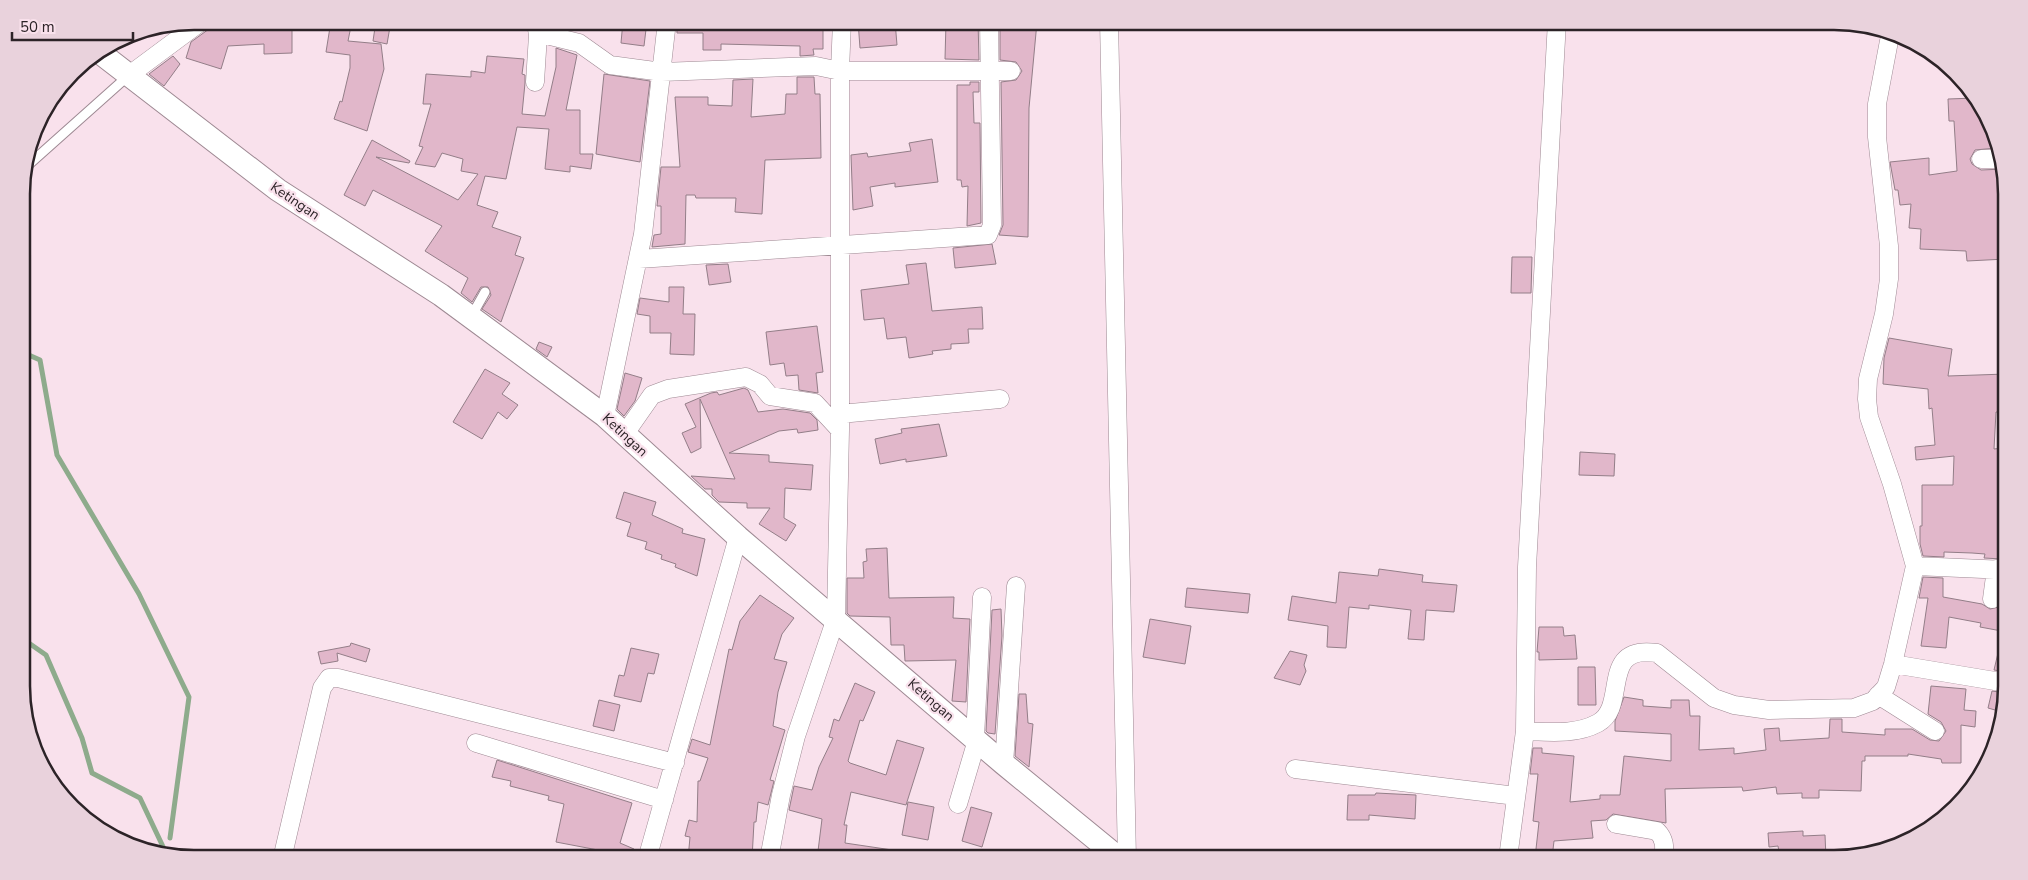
<svg xmlns="http://www.w3.org/2000/svg" width="2028" height="880" viewBox="0 0 2028 880" font-family="'Nunito Sans',sans-serif">
<style>
.lines{fill:none;stroke-linecap:round;stroke-linejoin:round}
.stream{stroke:#8eab8c;stroke-width:5}
.building{fill:#e1b7ca;stroke:#937e88}
.service-casing{stroke:#9e8993;stroke-width:11}
.minor-casing{stroke:#9e8993;stroke-width:19}
.tertiary-casing{stroke:#9e8993;stroke-width:24}
.service{stroke:#fff;stroke-width:9}
.minor{stroke:#fff;stroke-width:18}
.tertiary{stroke:#fff;stroke-width:22}
.labels{text-anchor:middle;dominant-baseline:central;stroke-width:4.5;stroke-linejoin:round;paint-order:stroke}
.street-label{font-size:14px;fill:#2c2327;stroke:#f9e1ec}
.rim{fill:none;stroke:#2c2327;stroke-width:2.5}
</style>
<rect width="100%" height="100%" fill="#f9e1ec"/>
<g class="lines">
<path class="stream" d="M22,352l18,8 17,95 82,139 50,103 -19,141
M23,639l23,16 36,83 10,35 48,25 26,55"/>
</g>
<path class="building" d="M212,21h80v32l-28,1v-10l-36,2 -7,23 -35,-11 5,-16 18,-13z
M331,21h21l-4,20 33,3 3,25 -17,62 -33,-12 6,-18 2,1 8,-34v-13l-24,-3z
M376,21h15l-4,23 -14,-3z
M623,21h24l-3,25 -23,-3z
M677,21h45v3l101,-2v27h-10l1,6 -14,1v-10l-79,-2v6h-18v-17h-26z
M858,21h37l2,24 -37,3z
M978,21l1,39 -34,-1 1,-37z
M1000,21l37,1 -8,86 -1,129 -29,-2 4,-10 -2,-143 15,-2 6,-9 -6,-9 -16,-2z
M556,48l21,7 -11,55h14v44h13l-2,15 -21,-3v6l-25,-3 4,-40 -32,-2 -11,52 -21,-3 -8,29 21,7 -6,15 29,10 -6,18 9,3 -23,64 -19,-13 9,-14 -3,-8h-7l-9,15 -11,-9 7,-15 -43,-27 17,-25 -69,-36 -8,16 -21,-11 28,-55 38,21 -1,2 -33,-6 82,43 20,-26 -17,-3 2,-12 -21,-6 -7,14 -20,-3 8,-17 -4,-1 12,-42h-8l3,-30 45,3v-6l14,2 2,-17 37,3 -2,15 3,1v8l-3,31 23,2 11,-49z
M173,56l7,8 -16,22 -15,-12z
M604,74l46,7 -10,81 -44,-8z
M797,77h17l1,17h5l1,64 -56,2 -3,54 -27,-2 1,-14h-40l-1,-3h-9l-1,49 -33,3 2,-12 7,-1v-28h-4l4,-39h19l-5,-70h33v8l24,1 1,-26 20,-1 -2,38 34,-3 1,-20h11z
M970,82h9v10h-6l1,31h6l1,100 -14,3 1,-40 -6,1 -1,-7h-4v-95h13z
M1975,98l21,50 -21,2 -5,9 2,5 9,6 23,-1 1,3 1,87 -39,2 -1,-10 -46,-2 1,-20 -12,-1 2,-24 -11,1 -2,-15h-3l-5,-28 39,-4v17l28,-4 -3,-50h-5l-1,-22z
M932,139l6,43 -43,5v-4l-25,4 3,19 -20,4 -2,-55 16,-2 1,4 43,-6 -2,-8z
M992,244l4,20 -41,4 -2,-20z
M1512,257h20l-1,36h-20z
M926,263l6,48 50,-4 1,22h-15l1,14 -18,1v5l-19,2 1,3 -24,4 -3,-21 -19,2 -3,-21 -20,2 -3,-30 48,-6 -3,-19z
M728,264l3,18 -22,3 -3,-20z
M669,287h15l-1,27h12l-1,41 -24,-1 1,-21h-21v-17l-13,-2 3,-16 29,4z
M817,326l6,46 -7,1 2,20 -19,-3 -1,-15 -12,1 -2,-13 -14,2 -4,-33z
M1889,338l63,11 -4,27 58,-2v38h-10l-2,37 9,-1 3,15v66l-4,30 -18,-1 1,-4 -13,-1 -28,-1v5l-21,-1 -3,-12v-18h2v-41h31l1,-29 -38,4 -1,-13 20,-2 -3,-37 -3,1 -1,-20 -45,-5 1,-26z
M539,342l13,5 -5,10 -11,-8z
M485,369l25,14 -8,11 16,11 -11,14 -9,-7 -16,27 -29,-17z
M625,373l17,5 -7,23 -11,15 -7,-7z
M744,388l4,2 10,22 25,-3 27,4 7,7 1,10 -20,3 -1,-4 -18,2 -50,22 40,2v7l44,3 -2,25 -26,-2 -1,30 12,7 -10,16 -27,-17 11,-16h-23v-5l-28,-1 -7,-7v-6h-7l-14,-13 44,3 -35,-80 1,49 -10,5 -9,-20 14,-6 -11,-23 26,-11 6,-1 2,3z
M939,424l8,32 -41,6v-3l-26,5 -5,-25 27,-6 -1,-4z
M1580,452l35,2 -1,22 -35,-1z
M624,492l32,10 -4,13 31,14 -1,4 23,6 -8,37 -22,-9 1,-3 -15,-5 1,-4 -17,-6 2,-7 -20,-6 4,-13 -15,-5z
M887,548l2,50 65,-1 -1,21 17,1 -4,83 -14,-1 4,-41 -51,1 -1,-16h-13l-1,-28 -40,-1 -3,-3v-35h17l-1,-16 4,-1 -1,-12z
M1379,569l44,6 -1,7 35,3 -3,27 -28,-2 -2,30 -16,-1 3,-29 -42,-5v4l-20,-2 -3,41 -19,-1 1,-21 -40,-6 4,-24 44,7 3,-31 39,4z
M1923,577l20,1v19l39,7 8,5 9,-2 8,1v24l-27,-5 1,-4 -32,-6 -3,31 -25,-2 7,-48h-9z
M1187,588l63,6 -2,19 -63,-6z
M760,595l34,23 -12,16 -8,25 13,3 -9,30 -5,34 12,4 -15,50 4,1 -6,24 -10,-3 -2,20h-2l-2,37h-64l2,-22 -5,-1 4,-16 8,2 1,-41h2l8,-23 -20,-6 4,-13 18,6 19,-96 3,1 8,-29z
M1001,609l1,27 -7,98 -7,-1 -2,-2 6,-121z
M1150,619l41,7 -6,38 -42,-7z
M1539,627h24l1,9 11,-1 2,24 -38,1v-8h-2z
M2002,636h5v36l-13,-2z
M351,643l19,6 -4,13 -29,-9 1,8 -17,3 -3,-12 32,-6z
M631,648l28,6 -5,20 -6,-1 -7,29 -27,-6 5,-21 5,1z
M1290,651l17,4 -3,10 2,6 -6,14 -26,-7z
M1578,667h17l1,38h-18z
M855,683l20,9 -12,29 -3,-1 -12,41 2,2 36,12 11,-35 27,8 -18,57 -55,-13 -7,33h3l-2,18 54,8v8h-82l5,-40 -33,-9 5,-24 18,4 7,-23 14,-29 -4,-1 5,-18 5,2z
M1931,686l35,3 -2,21 12,1 -1,16 -14,-2v38h-19l-1,-4 -33,-5v2h-43v5h-3l-1,30 -42,-1v8h-17v-5l-25,1 -1,-7 -33,4 -1,-4 -77,2 1,34 -53,-9 -7,6 -15,1 2,17 -39,3 -2,17h-17l4,-36 -6,-1 5,-47h-8l3,-26h9v5l32,3 -4,46 30,-3v-4h20l4,-39 47,5v-27l-56,-3v-10l9,-24 19,3v6l28,2v-8h18l1,16h10l-1,34 35,-2v6l32,-4 -2,-21 15,-1 1,13 49,-3 1,-19h12v13l43,3v-6h27l18,11 9,1 7,-10 -5,-9 -13,-8z
M1992,691l13,2 -3,19 -14,-4z
M1019,694h7l2,29 5,1 -4,43 -14,-11z
M599,700l21,5 -6,26 -21,-5z
M497,760l135,43 -12,40 14,6 -5,10h-12l-19,-9 -42,-8 8,-38 -16,-4 1,-4 -39,-10 1,-5 -19,-4z
M1376,793l40,2 -1,24 -46,-4v5h-22l1,-25h27z
M908,802l26,5 -6,33 -26,-5z
M971,807l21,6 -10,34 -20,-6z
M1803,831v5l22,-1 1,23h-46l-2,-12 -9,1 -1,-14z"/>
<g class="lines">
<g class="service-casing">
<path id="service" d="M26,167l102,-91
M471,317l14,-25"/>
</g>
<g class="minor-casing">
<path id="minor" d="M842,21l-2,50h171
M1109,21l18,838
M538,33l41,10 31,22 52,7 154,-6 24,5v359l-4,188 -40,118 -15,59 -12,64
M1894,33l-5,8 -12,63v33l12,109v33l-5,35 -16,65 -1,20 2,18 23,67 23,82
M128,76l74,-55
M535,82l3,-47 -2,-12
M1981,159h19
M639,259l349,-24 4,-10 -3,-204
M840,414l160,-15
M605,416l38,-182 24,-213
M624,435l28,-40 16,-6 78,-12 14,7 10,12 45,7 25,27
M1992,599l4,-30
M1893,664l114,19
M1878,695l57,36
M1525,731c24,1 51,4 73,-8 31,-17 0,-79 59,-70l57,45 20,7 35,5 85,-2 19,-7 13,-14 7,-23 22,-98 91,4
M975,738l7,-141
M476,743l188,57
M1004,764l12,-178
M1295,769l221,27
M958,804l19,-64
M1616,824l41,7c8,8 8,16 6,27
M1508,858l17,-127 2,-164 30,-546
M282,859l40,-171 7,-10h9l337,85
M647,859l91,-322"/>
</g>
<g class="tertiary-casing">
<path id="tertiary" d="M99,52l179,138 163,105 164,121 133,121 266,227 116,95"/>
</g>
<use href="#service" class="service"/>
<use href="#minor" class="minor"/>
<use href="#tertiary" class="tertiary"/>
</g>
<g class="labels">
<g class="street-label">
<text transform="translate(295 201) rotate(34)">Ketingan</text>
<text transform="translate(625 435) rotate(43)">Ketingan</text>
<text transform="translate(931 700) rotate(41)">Ketingan</text>
</g>
</g>
<path d="M0 0H2028V880H0ZM194 30H1834A164 164 0 0 1 1998 194V686A164 164 0 0 1 1834 850H194A164 164 0 0 1 30 686V194A164 164 0 0 1 194 30Z" fill="#e9d2dc" fill-rule="evenodd"/>
<path class="rim" d="M194 30H1834A164 164 0 0 1 1998 194V686A164 164 0 0 1 1834 850H194A164 164 0 0 1 30 686V194A164 164 0 0 1 194 30Z"/>
<path d="M12 32v8h121v-8" fill="none" stroke="#2c2327" stroke-width="2.5"/>
<text x="20" y="32" font-size="15" fill="#2c2327" stroke="#f9e1ec" stroke-width="4" paint-order="stroke">50 m</text>
</svg>
